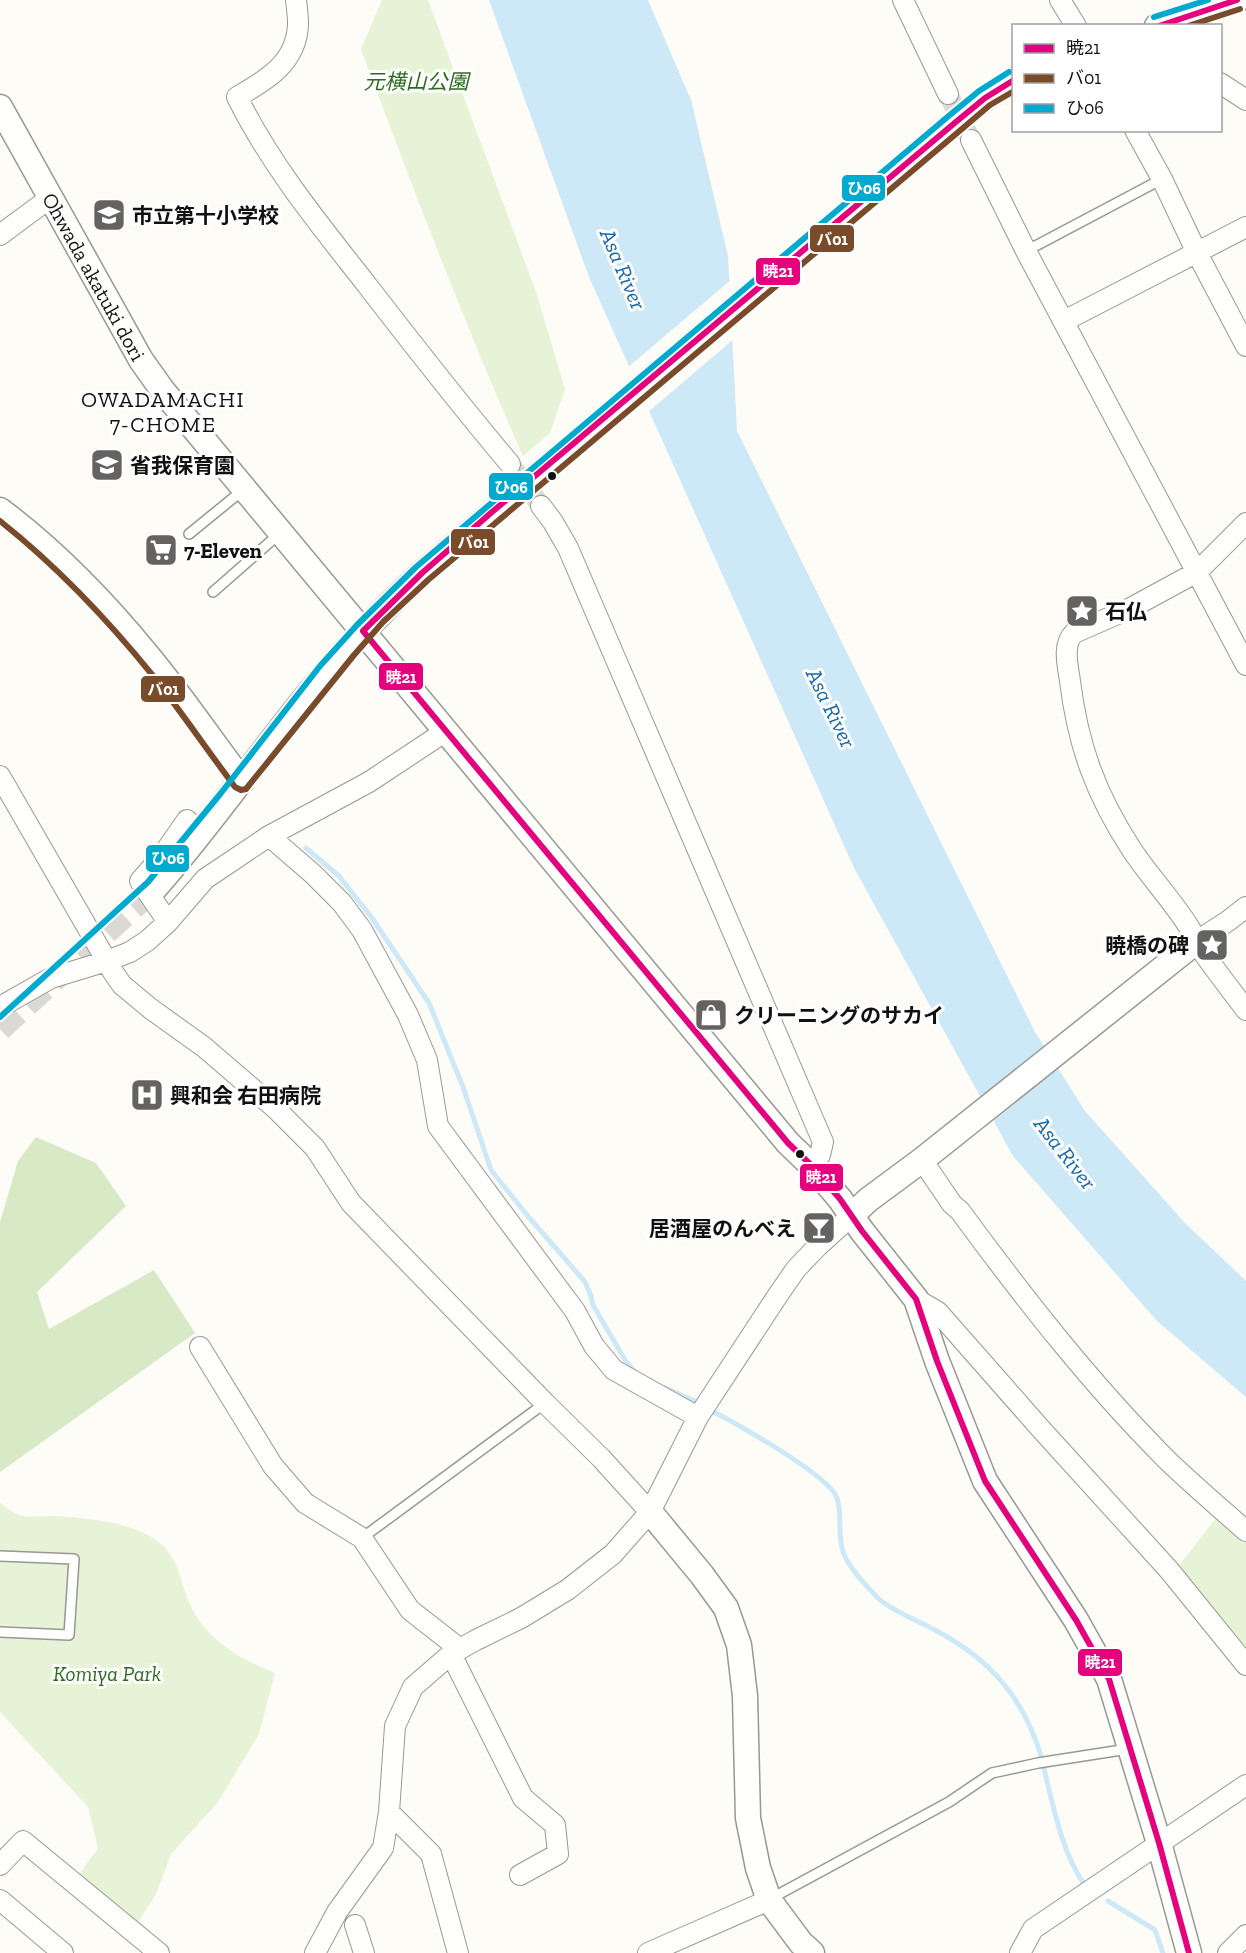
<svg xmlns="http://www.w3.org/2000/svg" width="1246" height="1953" viewBox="0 0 1246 1953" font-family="'Zilla Slab','Noto Sans JP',serif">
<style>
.green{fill:#e7f3d7}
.forest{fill:#d8eac5}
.water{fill:#cde8f7}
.pier{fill:#fdfcf7}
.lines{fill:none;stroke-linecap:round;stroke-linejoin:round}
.stream{stroke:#cde8f7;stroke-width:5}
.minor-tunnel{stroke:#dad9d4;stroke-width:20;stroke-dasharray:20 10;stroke-linecap:butt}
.tertiary-tunnel{stroke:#dad9d4;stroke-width:24;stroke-dasharray:24 12;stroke-linecap:butt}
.service-casing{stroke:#979795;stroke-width:12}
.minor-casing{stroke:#979795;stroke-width:22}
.tertiary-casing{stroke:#979795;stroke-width:27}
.service{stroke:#fffffe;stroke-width:9}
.minor{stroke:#fffffe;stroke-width:20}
.tertiary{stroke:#fffffe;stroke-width:24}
.bus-1-casing{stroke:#fff;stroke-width:10}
.bus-2-casing{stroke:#fff;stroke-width:10}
.bus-3-casing{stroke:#fff;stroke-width:10}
.bus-1{stroke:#e5007d;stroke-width:6}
.bus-2{stroke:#7a4b2a;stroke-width:6}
.bus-3{stroke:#00a9ce;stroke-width:6}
.bus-dot{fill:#111;stroke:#fff;stroke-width:2}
.labels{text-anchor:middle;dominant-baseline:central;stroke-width:6;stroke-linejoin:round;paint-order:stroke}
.park-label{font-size:21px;font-style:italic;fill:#2f6b1f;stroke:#fff}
.poi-label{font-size:21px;font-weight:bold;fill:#111;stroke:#fff;text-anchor:start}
.street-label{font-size:21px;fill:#111;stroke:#fff}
.water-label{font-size:22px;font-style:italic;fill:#1768a6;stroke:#fff}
.neighbourhood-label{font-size:22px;letter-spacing:1.5px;fill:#111;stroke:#fff}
.line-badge{stroke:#fff;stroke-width:2}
.badge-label{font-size:16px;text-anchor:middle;font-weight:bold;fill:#fff}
</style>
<rect width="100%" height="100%" fill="#fdfcf7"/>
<path class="green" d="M382,0h46l108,292 29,97 -15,44 -27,23c-59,-133 -111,-270 -162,-407z
M0,1503c5,3 10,8 15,10 12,7 28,2 41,3 29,2 64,5 90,18 38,19 31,51 49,80 19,31 48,46 80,59l-16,61 -41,68 -47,52 -15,40 -19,30 -59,-48 20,-28 -10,-41 -88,-95z
M1219,1514l27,23v119l-72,-84z"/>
<path class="forest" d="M36,1137l60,26 30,43 -89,86 12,37 105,-59 41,63 -195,139v-250l18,-61z"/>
<path class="water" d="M489,0h159l43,100 37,156 9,175 298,601 50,79 99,111 62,59v116l-89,-76 -144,-165 -159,-288 -265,-591z"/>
<path class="pier" d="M732,279l3,59 -88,75 -20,-45z"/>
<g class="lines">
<path class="stream" d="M306,848l33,28 33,42 57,85 34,84 28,83 36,45 58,67 6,14 2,9 32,55 11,13
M665,1388l32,14
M714,1412c23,12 116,64 123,86 5,15 1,34 5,50 3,16 26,40 37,51 12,11 41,23 56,31 55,29 88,67 106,126
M1044,1769c10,39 17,81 40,115
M1108,1901l47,29 8,23"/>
<path class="minor-tunnel" d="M948,94l23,46
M510,464l31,42"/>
<path class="tertiary-tunnel" d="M0,1029l155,-141"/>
<g class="service-casing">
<path id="service" d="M1026,251l136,-72
M189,534l54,-44
M213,592l66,-58
M362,1538l183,-135
M0,1556l74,3 -5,76 -69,-3
M770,1899l179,-97 43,-29 46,-10 90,-14"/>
</g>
<g class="minor-casing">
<path id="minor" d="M296,0c1,8 2,16 2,24 -1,38 -31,56 -61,73 35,70 82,127 130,188 47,61 94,121 143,179
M903,0l45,94
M1060,0l16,26
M1220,83l26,17
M1135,130l27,49 35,74 49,93
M971,140l55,111 220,414
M0,235l50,-37
M1064,321l182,-94
M541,506l12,16 15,26 255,594 -3,13 -10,9
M1246,523l-49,49 -68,37 -55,24c-12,11 -6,34 -4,48 8,65 26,114 62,169 18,27 40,50 57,77 5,8 8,16 13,24 14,20 29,39 44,59
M0,776l113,196 9,13 29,24 53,38 72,62 39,39 36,55 194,200 56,55 49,54
M269,836l44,38 29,29 20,27 46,85 19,45 11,66 137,185 19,35 20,24 84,47
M168,922l-28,-41 22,-25 25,-36
M1197,941l31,-20 18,-14
M0,1007l51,-29 56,-17 23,-9 17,-11 21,-19 37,-43 64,-43 100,-54 77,-51
M922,1160l30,44 8,7c64,87 131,173 208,250 25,24 52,47 78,70
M916,1299l22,13 102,116 129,142 77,95
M200,1347l73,119 32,37 57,35 48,72 50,39
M451,1654l72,144 32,27 3,29 -38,21
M389,1812l42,42 27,99
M0,1865l23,-24 136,112
M0,1900l63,53
M355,1925l9,28
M315,1953l22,-41 46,-64 6,-36 6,-86 18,-39 38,-33 25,-14 45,-22 46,-28 46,-36 37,-42 48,-95 80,-122 18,-26 22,-23 34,-31
M648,1953l121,-53
M1020,1953l13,-24 213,-144
M1228,1953l18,-18"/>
</g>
<g class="tertiary-casing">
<g id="tertiary">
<path d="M1157,26l80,-26"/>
<path id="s1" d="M0,107l141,253 22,31 625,752 22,21 30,35 22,32 54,68 21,62 48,120 91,139 33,59 50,164 30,110"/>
<path d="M0,510c56,42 105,93 149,147 33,40 62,83 93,124"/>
<path d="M155,888c54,-61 100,-128 151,-191 36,-45 75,-85 116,-124l535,-452 28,-23 29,-18"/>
<path d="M852,1215l16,-15 54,-40 275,-219"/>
<path d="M650,1512l52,63 24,33 13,37 6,51 3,122 10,50 11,32 32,43 11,10"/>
</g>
</g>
<use href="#service" class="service"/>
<use href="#minor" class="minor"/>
<use href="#tertiary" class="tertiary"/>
<g class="bus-1-casing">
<path id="bus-1" d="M1159,26l78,-26
M1014,80l-29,18 -28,23 -465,391 -70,61 -59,58 425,512 22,21 30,35 22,32 54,68 21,62 48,120 91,139 33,59 50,164 30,110"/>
</g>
<g class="bus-2-casing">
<path id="bus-2" d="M1188,26l52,-17
M0,521c58,46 108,99 154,156 28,36 54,74 81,110l6,3 5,-1 108,-134 29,-33 45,-42 535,-452 27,-23 24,-14"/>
</g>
<g class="bus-3-casing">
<path id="bus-3" d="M1154,17l54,-17
M0,1017l148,-135 73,-89 99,-127 37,-41 59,-58 535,-453 28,-23 30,-19"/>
</g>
<use href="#bus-1" class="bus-1"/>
<use href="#bus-2" class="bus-2"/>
<use href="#bus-3" class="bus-3"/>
</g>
<defs>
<g id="school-square" transform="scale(1.725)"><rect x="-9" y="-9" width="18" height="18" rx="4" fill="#646362" stroke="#fff"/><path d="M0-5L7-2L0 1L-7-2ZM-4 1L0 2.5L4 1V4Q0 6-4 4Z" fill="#fff"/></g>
<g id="supermarket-square" transform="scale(1.725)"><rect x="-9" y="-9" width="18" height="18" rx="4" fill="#646362" stroke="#fff"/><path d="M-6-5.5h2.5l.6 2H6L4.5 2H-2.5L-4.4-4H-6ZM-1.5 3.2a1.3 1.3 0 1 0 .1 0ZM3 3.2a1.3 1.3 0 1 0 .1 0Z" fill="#fff"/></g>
<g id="sight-square" transform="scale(1.725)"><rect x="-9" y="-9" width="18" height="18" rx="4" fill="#646362" stroke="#fff"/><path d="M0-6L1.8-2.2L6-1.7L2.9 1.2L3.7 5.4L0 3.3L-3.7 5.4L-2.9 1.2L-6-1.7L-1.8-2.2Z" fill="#fff"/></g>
<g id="shop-square" transform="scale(1.725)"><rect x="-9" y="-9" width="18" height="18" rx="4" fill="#646362" stroke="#fff"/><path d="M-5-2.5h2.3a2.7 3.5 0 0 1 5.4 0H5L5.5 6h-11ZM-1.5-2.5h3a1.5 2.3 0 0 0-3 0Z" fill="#fff"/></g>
<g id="hospital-square" transform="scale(1.725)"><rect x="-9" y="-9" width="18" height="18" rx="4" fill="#646362" stroke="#fff"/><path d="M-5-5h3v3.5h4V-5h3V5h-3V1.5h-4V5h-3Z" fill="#fff"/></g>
<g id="bar-square" transform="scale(1.725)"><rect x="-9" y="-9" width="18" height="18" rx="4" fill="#646362" stroke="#fff"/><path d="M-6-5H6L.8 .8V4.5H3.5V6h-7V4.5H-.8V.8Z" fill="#fff"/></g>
</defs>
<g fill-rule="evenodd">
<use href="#school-square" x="109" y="215"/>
<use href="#school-square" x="107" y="465"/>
<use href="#supermarket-square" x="161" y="550"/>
<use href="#sight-square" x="1082" y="611"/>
<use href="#sight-square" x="1212" y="945"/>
<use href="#shop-square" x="711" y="1015"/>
<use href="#hospital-square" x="147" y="1095"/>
<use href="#bar-square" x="819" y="1228"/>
</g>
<g class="bus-dot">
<circle cx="552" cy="476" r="5"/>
<circle cx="800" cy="1154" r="5"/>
</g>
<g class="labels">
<g class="park-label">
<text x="416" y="81">元横山公園</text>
<text x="107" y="1673">Komiya Park</text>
</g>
<g class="poi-label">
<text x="132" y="215">市立第十小学校</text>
<text x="130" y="465">省我保育園</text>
<text x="184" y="550">7-Eleven</text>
<text x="1105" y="611">石仏</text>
<text x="1189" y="945" text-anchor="end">暁橋の碑</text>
<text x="734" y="1015">クリーニングのサカイ</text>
<text x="170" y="1095">興和会 右田病院</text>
<text x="796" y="1228" text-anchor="end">居酒屋のんべえ</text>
</g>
<g class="street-label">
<text stroke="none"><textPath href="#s1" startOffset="194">Ohwada akatuki dori</textPath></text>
</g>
<g class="water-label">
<text transform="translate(623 269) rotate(67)">Asa River</text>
<text transform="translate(831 708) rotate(64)">Asa River</text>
<text transform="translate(1065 1153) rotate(52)">Asa River</text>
</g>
<g class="neighbourhood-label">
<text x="163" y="399">OWADAMACHI<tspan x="163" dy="25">7-CHOME</tspan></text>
</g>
</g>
<g class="line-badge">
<rect x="841" y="174" width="45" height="28" rx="6" fill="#00a9ce"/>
<rect x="809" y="224" width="46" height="29" rx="6" fill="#7a4b2a"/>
<rect x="755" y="257" width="46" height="29" rx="6" fill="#e5007d"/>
<rect x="488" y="472" width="46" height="29" rx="6" fill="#00a9ce"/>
<rect x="450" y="528" width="46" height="28" rx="6" fill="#7a4b2a"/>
<rect x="378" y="662" width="46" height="29" rx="6" fill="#e5007d"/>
<rect x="140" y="675" width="46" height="28" rx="6" fill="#7a4b2a"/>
<rect x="145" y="844" width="45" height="29" rx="6" fill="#00a9ce"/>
<rect x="799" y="1163" width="45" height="29" rx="6" fill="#e5007d"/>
<rect x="1077" y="1648" width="46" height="29" rx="6" fill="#e5007d"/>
</g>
<g class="badge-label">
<text x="864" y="194">ひ06</text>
<text x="832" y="245">バ01</text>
<text x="778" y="277">暁21</text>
<text x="511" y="493">ひ06</text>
<text x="473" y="548">バ01</text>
<text x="401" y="683">暁21</text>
<text x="163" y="695">バ01</text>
<text x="168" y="864">ひ06</text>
<text x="821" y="1183">暁21</text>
<text x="1100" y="1668">暁21</text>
</g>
<rect x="1012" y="24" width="210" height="108" fill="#ffffff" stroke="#a0a0a0" stroke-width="1.5"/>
<rect x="1024" y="44" width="30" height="9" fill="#e5007d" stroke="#a0a0a0" stroke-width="1.5"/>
<text x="1066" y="54" font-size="18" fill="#111111">暁21</text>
<rect x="1024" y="74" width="30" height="9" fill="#7a4b2a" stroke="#a0a0a0" stroke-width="1.5"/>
<text x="1066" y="84" font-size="18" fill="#111111">バ01</text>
<rect x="1024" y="104" width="30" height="9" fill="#00a9ce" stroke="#a0a0a0" stroke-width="1.5"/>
<text x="1066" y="114" font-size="18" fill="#111111">ひ06</text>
</svg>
